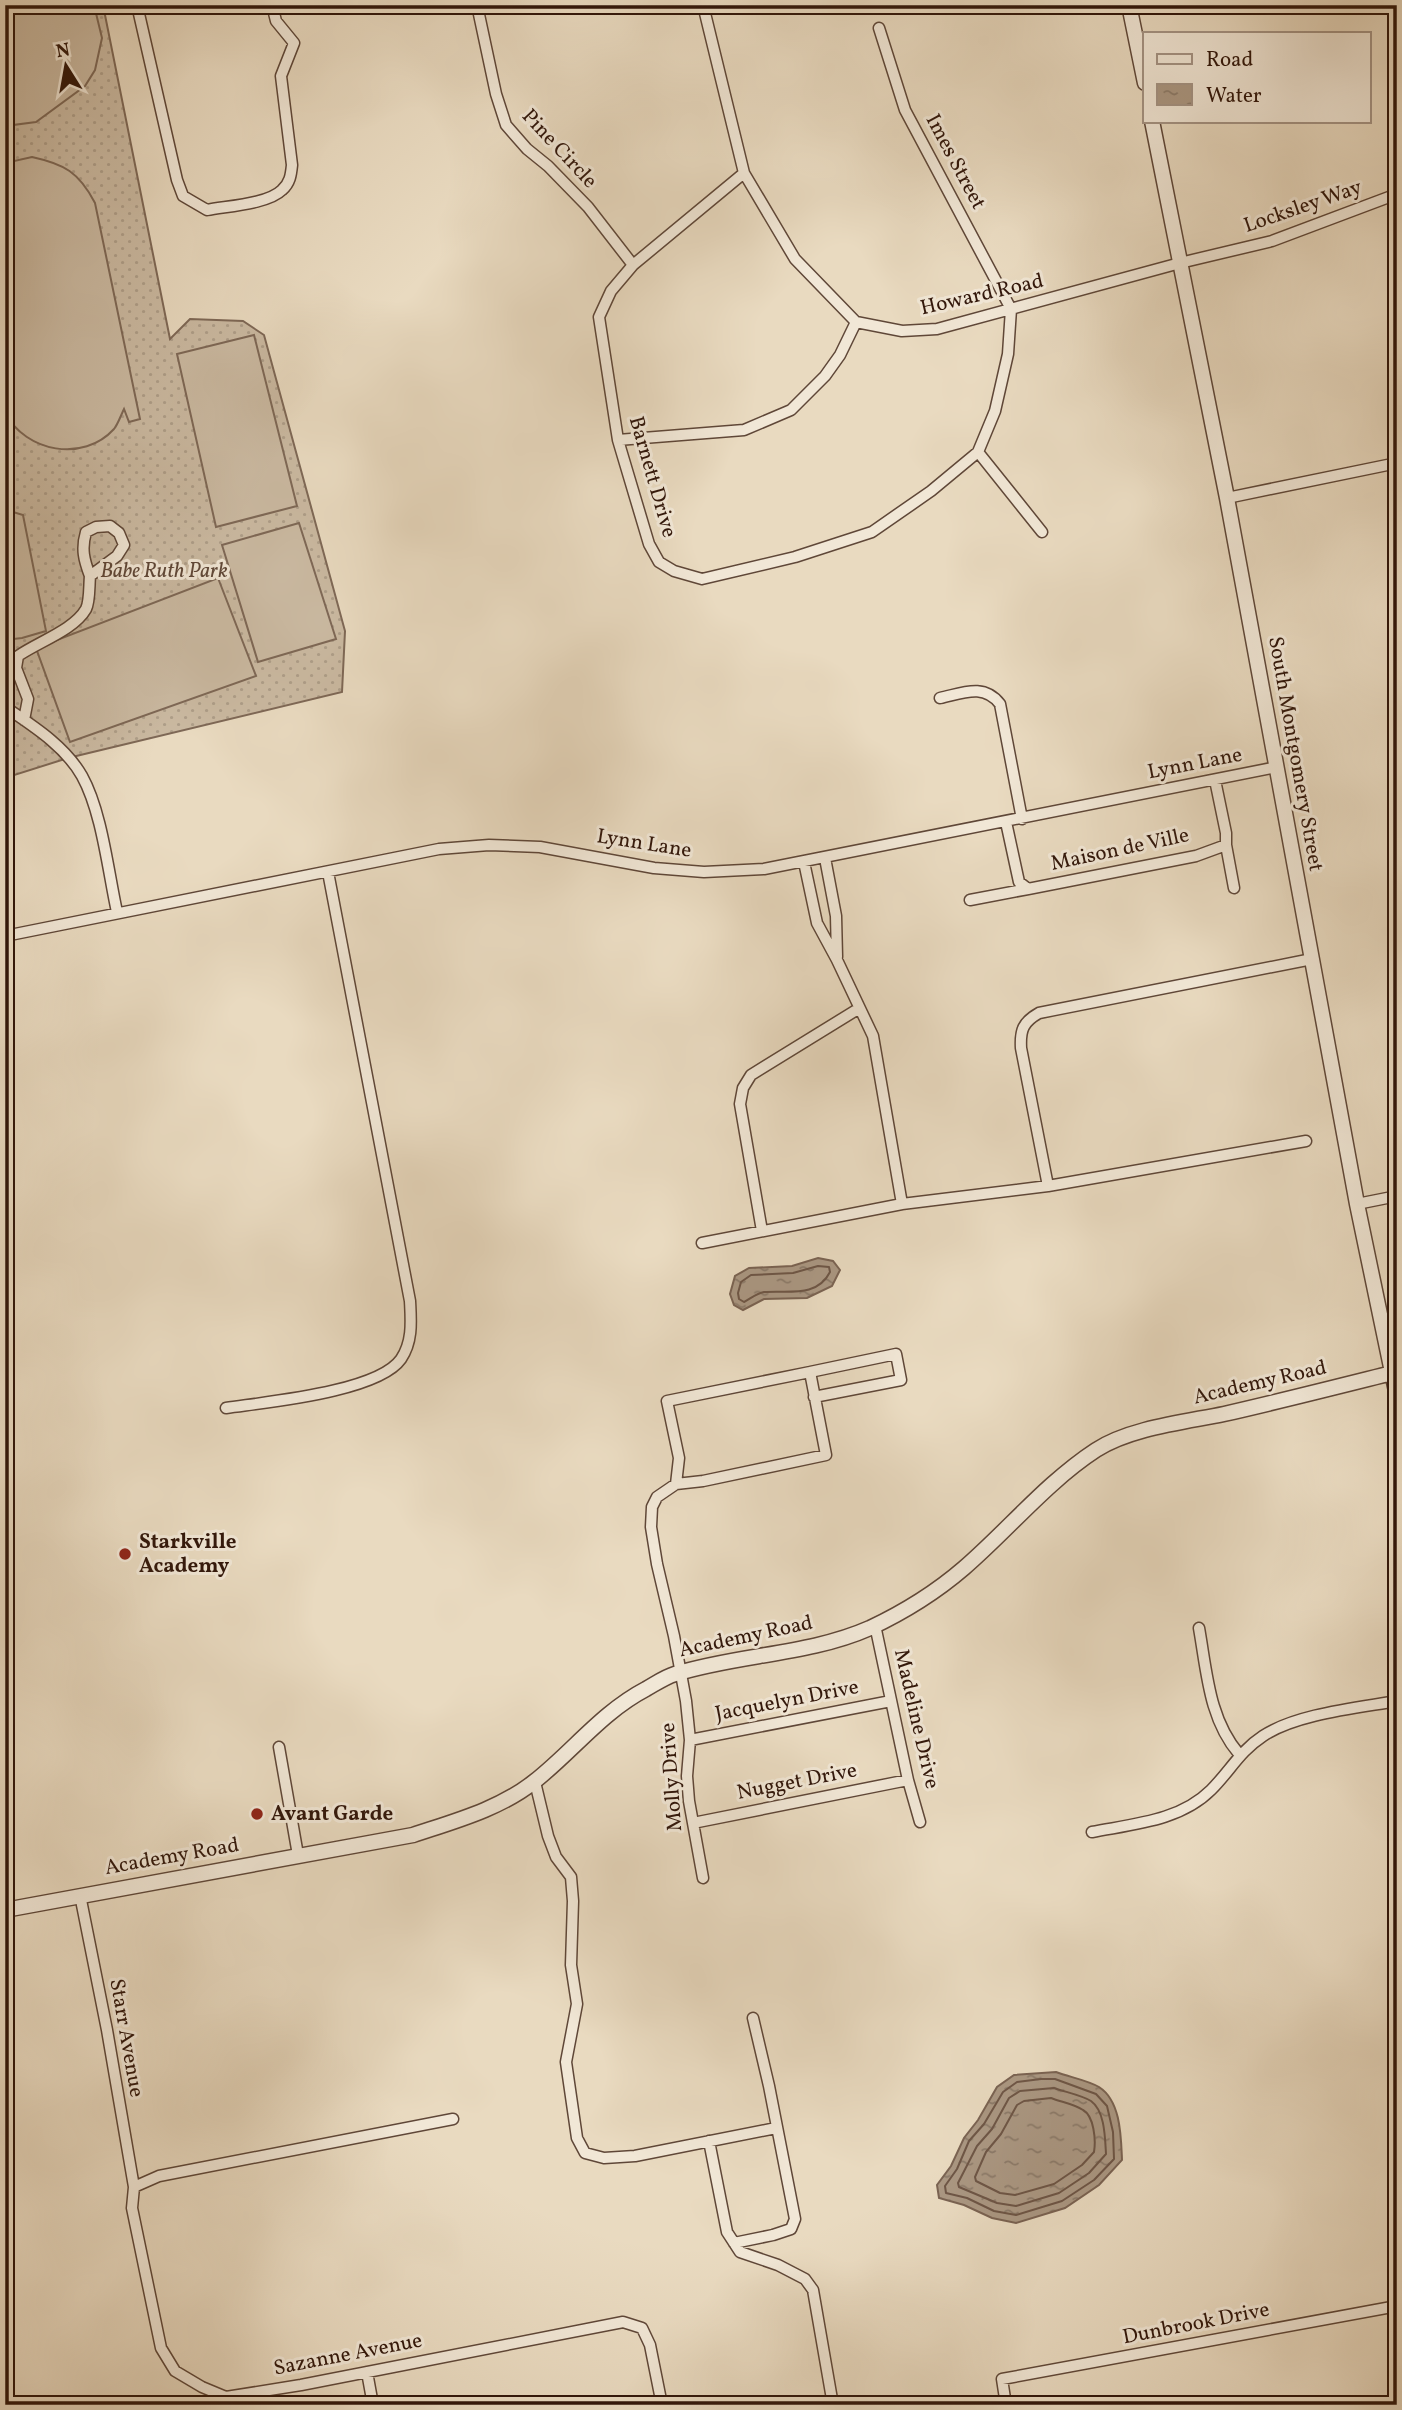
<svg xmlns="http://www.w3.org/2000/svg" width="1402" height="2410" viewBox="0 0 1402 2410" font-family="Vollkorn,serif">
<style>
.grass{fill:url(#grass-dots);stroke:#7e6856;stroke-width:2}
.garden{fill:#cab9a1;stroke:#7e6856;stroke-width:2}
.water{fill:url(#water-ripples);stroke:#7a6352;stroke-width:2}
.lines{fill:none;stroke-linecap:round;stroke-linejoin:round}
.shore{stroke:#6e5646;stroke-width:2}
.minor-casing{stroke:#5f4738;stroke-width:13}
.tertiary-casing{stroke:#5f4738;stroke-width:17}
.minor{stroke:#f1e7d6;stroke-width:10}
.tertiary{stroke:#f1e7d6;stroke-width:14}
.poi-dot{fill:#8f2418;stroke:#f1e7d6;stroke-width:2.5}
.labels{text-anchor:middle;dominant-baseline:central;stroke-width:6;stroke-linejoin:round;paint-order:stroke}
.street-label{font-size:21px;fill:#31160a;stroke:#f1e7d6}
.park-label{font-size:21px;font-style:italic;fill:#5f4737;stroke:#f1e7d6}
.poi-label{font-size:21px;font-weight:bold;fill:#31160a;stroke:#f1e7d6;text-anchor:start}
</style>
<defs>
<pattern id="grass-dots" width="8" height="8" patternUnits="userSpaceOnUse" patternTransform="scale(1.75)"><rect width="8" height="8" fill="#cab9a1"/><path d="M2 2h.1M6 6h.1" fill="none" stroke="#ae9e89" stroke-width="1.8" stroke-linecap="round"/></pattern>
<pattern id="water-ripples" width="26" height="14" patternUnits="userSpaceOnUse" patternTransform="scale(1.75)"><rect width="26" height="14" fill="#aa9782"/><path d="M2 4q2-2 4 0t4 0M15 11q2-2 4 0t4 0" fill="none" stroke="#8b7a69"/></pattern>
</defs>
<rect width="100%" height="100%" fill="#e9dac0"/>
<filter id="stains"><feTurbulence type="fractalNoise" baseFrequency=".00286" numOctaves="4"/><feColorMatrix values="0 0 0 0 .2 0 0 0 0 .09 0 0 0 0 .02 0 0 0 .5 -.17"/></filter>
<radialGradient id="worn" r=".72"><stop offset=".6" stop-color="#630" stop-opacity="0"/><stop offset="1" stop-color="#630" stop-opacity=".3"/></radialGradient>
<path class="grass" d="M5,5h98l67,334 20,-20 53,2 21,14 81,296 -3,61 -274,66 -63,20z"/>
<path class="garden" d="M5,5h89l8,33 -7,32 -10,16 -49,36 -31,4z
M32,157c32,7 47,15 63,46l45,216 -11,3 -5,-13c-3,6 -6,15 -10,20 -31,34 -88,23 -109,-16v-250z
M254,335l43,171 -81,21 -39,-173z
M13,512l10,3 23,116 -24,7 -17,2v-127z
M299,523l37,116 -78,23 -36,-117z
M218,578l38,98 -186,66 -34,-94z"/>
<path class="water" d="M818,1258l15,3 7,9 -8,16 -25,12 -43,1 -21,11 -9,-5 -4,-11 5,-18 14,-8 43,-2z
M1056,2072c13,5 31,8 43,15 22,14 22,50 23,73l-23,25 -34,23 -49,15 -24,-5 -28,-13 -25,-7 -2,-13 14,-19 13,-28 14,-18 19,-33 17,-12z"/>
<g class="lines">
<path class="shore" d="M818,1266l11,1 1,5c-13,26 -42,18 -66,20 -7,1 -14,7 -20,10l-5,-3 -1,-6 3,-11 10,-7 42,-2z
M1041,2079h14l41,15 11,12 6,26 1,27 -20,21 -32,21 -46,14 -22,-4 -27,-13 -21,-5 -1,-7 12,-17 12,-28 15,-17 19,-32 14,-10z
M1054,2088c11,4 27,7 37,13 14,10 14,37 15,53l-17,19 -30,20 -43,13 -19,-3 -38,-16 -1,-4 19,-37 15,-17 17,-31 11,-7z
M1051,2098c10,4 23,6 32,12 11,6 13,30 11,42l-12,13 -28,19 -39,11 -15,-2 -24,-12 -1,-4 11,-25 15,-18 16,-29 7,-4z"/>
<g class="minor-casing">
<path id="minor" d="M137,5l40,175 6,16 24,14c20,-4 61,-6 75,-20 8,-7 9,-15 10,-25l-11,-89 13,-33 -18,-22 -4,-16
M477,5l19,89 10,31 21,24 21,17 40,41 45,58
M703,5l41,168 51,86 61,63 46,9 35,-2 243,-66 92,-22 125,-47
M744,173l-111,92 -22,26 -12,26 19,123 31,104 10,18 15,9 28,8 93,-22 77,-25 59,-41 47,-39 17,-41 13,-57 3,-45 -106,-199 -26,-82
M618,440l126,-10 47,-20 34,-34 15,-21 16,-33
M978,452l64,80
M1227,498l170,-35
M940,698c23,-5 44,-15 60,6l22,115
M5,707c28,19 60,39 77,69 20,36 26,95 35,136
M24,720l4,-21 -12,-31 2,-12c20,-14 56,-26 68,-47 4,-8 3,-23 4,-33l27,-20 7,-11 -5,-12 -9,-7 -14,1 -10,5c-5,17 -2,28 4,44
M1006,822l13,60 9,7 168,-33 30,-11v-12l-11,-53
M1226,845l8,43
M825,858l11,58 1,41
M804,862l13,61 20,37 36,76 29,168
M970,900l58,-11
M5,936l434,-87 50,-4 51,2 114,21 50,4 60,-3 513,-102
M1048,1186l-27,-138c-1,-18 2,-26 18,-35l273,-54
M1357,1204l40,-8
M762,1231l-22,-127 3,-16 8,-13 107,-66
M702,1243l200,-39 146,-18 258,-45
M810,1372l86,-18 5,26 -87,17
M226,1408c40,-6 152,-16 175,-49 12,-18 10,-38 9,-58l-82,-429
M676,1484l3,-26 -12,-57 143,-29 16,83 -123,26 -27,3 -19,13 -5,10 -1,20 6,37 17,72 12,65 4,39 -3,36 2,25 14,77
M875,1625l33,155 12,42
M1199,1628c8,45 10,91 40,126
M690,1740l201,-39
M279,1747l19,108
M535,1782l13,54 8,21 15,20 2,24 -2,64 6,39 -11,58 11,76 8,15 19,5 31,-2 141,-28
M693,1823l215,-43
M1092,1832c41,-8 88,-11 119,-42 19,-19 29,-39 52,-54 33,-22 94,-28 134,-35
M80,1895l27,135 27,157 -2,21 29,140 14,23 27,16 24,10 75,-12 322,-63 19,6 8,17 12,60
M709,2141l18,91 13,20 38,13 27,14 8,11 20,115
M134,2187l25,-11 294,-57
M734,2243l39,-8 18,-6 4,-10 -26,-133 -16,-68
M367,2372l6,33
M1006,2405l-4,-26 395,-73"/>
</g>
<g class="tertiary-casing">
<path id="tertiary" d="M1129,5l16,78
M1152,121l75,377 130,706 40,192
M5,1910l408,-75c42,-14 87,-26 122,-54 38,-30 67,-69 111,-92 9,-5 19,-12 29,-15 64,-20 134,-19 195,-46 34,-16 65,-35 94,-60 44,-38 83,-86 132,-118 34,-22 89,-28 128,-36 57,-13 112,-27 168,-41"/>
</g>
<use href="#minor" class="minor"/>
<use href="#tertiary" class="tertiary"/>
</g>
<g class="poi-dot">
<circle cx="125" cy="1554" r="7"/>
<circle cx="257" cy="1814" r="7"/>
</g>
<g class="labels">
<g class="street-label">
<text transform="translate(559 149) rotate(47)">Pine Circle</text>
<text transform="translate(955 162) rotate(62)">Imes Street</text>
<text transform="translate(1303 207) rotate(-19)">Locksley Way</text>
<text transform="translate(982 295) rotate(-13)">Howard Road</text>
<text transform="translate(652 477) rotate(74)">Barnett Drive</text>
<text transform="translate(1295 754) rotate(80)">South Montgomery Street</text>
<text transform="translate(1195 764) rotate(-11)">Lynn Lane</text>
<text transform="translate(644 844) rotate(9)">Lynn Lane</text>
<text transform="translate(1120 850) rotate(-12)">Maison de Ville</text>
<text transform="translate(1260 1383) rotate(-13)">Academy Road</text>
<text transform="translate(746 1637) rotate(-12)">Academy Road</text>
<text transform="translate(787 1701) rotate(-11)">Jacquelyn Drive</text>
<text transform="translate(916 1719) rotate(77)">Madeline Drive</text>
<text transform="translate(672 1777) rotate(-94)">Molly Drive</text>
<text transform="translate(797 1782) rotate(-11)">Nugget Drive</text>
<text transform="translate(172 1857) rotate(-10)">Academy Road</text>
<text transform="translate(126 2038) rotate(80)">Starr Avenue</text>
<text transform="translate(1196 2324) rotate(-11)">Dunbrook Drive</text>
<text transform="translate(348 2355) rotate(-11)">Sazanne Avenue</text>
</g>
<g class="park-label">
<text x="164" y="571">Babe Ruth Park</text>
</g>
<g class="poi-label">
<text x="139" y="1542">Starkville<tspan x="139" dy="24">Academy</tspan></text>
<text x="271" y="1814">Avant Garde</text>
</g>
</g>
<rect width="1402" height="2410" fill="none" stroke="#e9dac0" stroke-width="28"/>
<rect x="7" y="7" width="1388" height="2396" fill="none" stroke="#31160a" stroke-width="3.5"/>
<rect x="14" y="14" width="1374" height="2382" fill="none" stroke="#31160a" stroke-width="2"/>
<rect x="1143" y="32" width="228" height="91" fill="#f1e7d6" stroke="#a49384" stroke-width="2"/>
<rect x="1157" y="54" width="35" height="10" fill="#f1e7d6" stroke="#a49384" stroke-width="2"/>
<text x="1206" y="66" font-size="21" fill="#31160a">Road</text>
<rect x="1157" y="84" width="35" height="21" fill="url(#water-ripples)" stroke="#a49384" stroke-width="2"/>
<text x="1206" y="102" font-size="21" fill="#31160a">Water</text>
<g transform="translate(66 66) rotate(349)" stroke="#f1e7d6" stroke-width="5" paint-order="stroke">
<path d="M0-5L12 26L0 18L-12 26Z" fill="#31160a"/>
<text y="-10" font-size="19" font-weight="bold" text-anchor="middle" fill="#31160a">N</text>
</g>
<rect width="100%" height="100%" filter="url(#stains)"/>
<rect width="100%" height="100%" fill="url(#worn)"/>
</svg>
